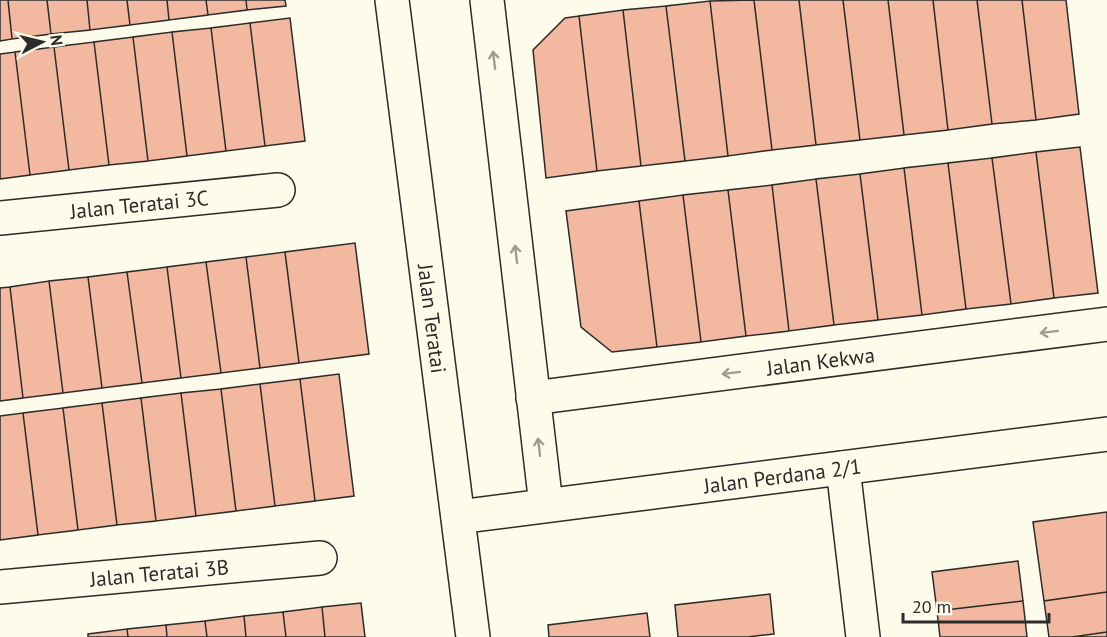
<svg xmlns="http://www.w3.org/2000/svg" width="1107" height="637" viewBox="0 0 1107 637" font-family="'PT Sans',sans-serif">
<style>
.building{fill:#f2b8a0;stroke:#2b2b2b;stroke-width:1.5}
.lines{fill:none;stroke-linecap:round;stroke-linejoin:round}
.minor-casing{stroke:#2b2b2b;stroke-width:36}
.minor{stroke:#fdfbea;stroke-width:33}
.oneway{stroke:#9e9d94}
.labels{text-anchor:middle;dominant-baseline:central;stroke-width:4.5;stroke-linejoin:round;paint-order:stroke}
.street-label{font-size:21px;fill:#2b2b2b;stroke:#fdfbea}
</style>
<rect width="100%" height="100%" fill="#fdfbea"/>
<path class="building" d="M0,0h8l4,39 -12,2z
M8,0h39l4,34 -39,5z
M47,0h40l3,30 -39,4z
M87,0h40l3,25 -40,5z
M127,0h40l2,20 -39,5z
M167,0h39l2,15 -39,5z
M206,0h40l1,10 -39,5z
M246,0h39l1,6 -39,4z
M754,0l18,150 -44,6 -18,-155z
M754,0h45l17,145 -44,5z
M799,0h44l17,140 -44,5z
M843,0h45l16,135 -44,5z
M888,0h45l15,130 -44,5z
M933,0h44l15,124 -44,6z
M977,0h45l14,120 -44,4z
M1022,0h44l13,114 -43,6z
M710,1l18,155 -43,5 -19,-155z
M666,6l19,155 -44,5 -18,-156z
M623,10l18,156 -44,5 -18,-155z
M579,16l18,155 -51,7 -13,-128 32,-32z
M290,18l15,123 -40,5 -15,-123z
M250,23l15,123 -39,5 -15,-123z
M211,28l15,123 -39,5 -15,-124z
M172,32l15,124 -39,5 -15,-124z
M133,37l15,124 -39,4 -15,-123z
M94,42l15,123 -40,5 -15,-123z
M54,47l15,123 -39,5 -15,-123z
M15,52l15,123 -30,4v-125z
M1080,147l18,146 -44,5 -18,-146z
M1036,152l18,146 -43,6 -19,-146z
M992,158l19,146 -45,5 -18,-146z
M948,163l18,146 -44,6 -18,-147z
M904,168l18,147 -44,5 -18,-146z
M860,174l18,146 -44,5 -18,-146z
M816,179l18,146 -45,6 -17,-146z
M772,185l17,146 -43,5 -18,-146z
M728,190l18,146 -45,6 -18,-147z
M683,195l18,147 -44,5 -18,-146z
M639,201l18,146 -45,5 -31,-25 -15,-116z
M355,243l14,111 -70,9 -14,-111z
M285,252l14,111 -39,5 -14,-111z
M246,257l14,111 -39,5 -15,-111z
M206,262l15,111 -40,5 -14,-111z
M167,267l14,111 -39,5 -15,-111z
M127,272l15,111 -40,5 -14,-111z
M88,277l14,111 -39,5 -14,-112z
M49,281l14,112 -40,5 -13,-111z
M10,287l13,111 -23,3v-113z
M339,374l15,122 -39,5 -15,-122z
M300,379l15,122 -40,5 -15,-122z
M260,384l15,122 -39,5 -15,-122z
M221,389l15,122 -40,5 -15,-123z
M181,393l15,123 -40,5 -15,-123z
M141,398l15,123 -39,4 -15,-122z
M102,403l15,122 -39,5 -15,-122z
M63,408l15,122 -40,5 -15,-122z
M23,413l15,122 -38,5v-124z
M1107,512v80l-63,9 -11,-79z
M1018,561l5,40 -86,10 -5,-39z
M1107,592v40l-35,5h-23l-5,-36z
M770,594l4,40 -27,3h-69l-3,-32z
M1023,601l4,36h-87l-3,-26z
M361,603l4,34h-40l-3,-30z
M322,607l3,30h-39l-3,-25z
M283,612l3,25h-40l-2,-21z
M647,613l3,24h-101l-1,-12z
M244,616l2,21h-39l-2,-16z
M205,621l2,16h-40l-1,-12z
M166,625l1,12h-39l-1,-8z
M127,629l1,8h-40v-3z
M1107,632v5h-35z"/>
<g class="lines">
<g class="minor-casing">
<g id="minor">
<path id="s1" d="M392,0l81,637"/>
<path d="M487,0l59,505"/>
<path id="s2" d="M0,218l278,-28"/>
<path id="s3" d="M533,398l574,-74"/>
<path d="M843,468l20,169"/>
<path id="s4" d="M458,517l649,-83"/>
<path id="s5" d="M0,587l320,-29"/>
</g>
</g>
<use href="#minor" class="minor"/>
</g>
<defs><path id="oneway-shaft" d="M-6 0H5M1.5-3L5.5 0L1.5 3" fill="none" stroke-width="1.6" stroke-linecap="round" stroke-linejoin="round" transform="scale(1.5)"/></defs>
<g class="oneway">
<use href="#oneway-shaft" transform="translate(494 60) rotate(-97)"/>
<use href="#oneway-shaft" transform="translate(516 254) rotate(-97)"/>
<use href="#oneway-shaft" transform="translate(1049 332) rotate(173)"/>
<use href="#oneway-shaft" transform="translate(731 373) rotate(173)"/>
<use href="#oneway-shaft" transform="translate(539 447) rotate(-97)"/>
</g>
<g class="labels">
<g class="street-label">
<text stroke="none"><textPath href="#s2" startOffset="140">Jalan Teratai 3C</textPath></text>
<text stroke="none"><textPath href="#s1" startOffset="321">Jalan Teratai</textPath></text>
<text stroke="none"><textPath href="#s3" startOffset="290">Jalan Kekwa</textPath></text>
<text stroke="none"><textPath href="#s4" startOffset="327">Jalan Perdana 2/1</textPath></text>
<text stroke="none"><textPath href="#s5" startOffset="160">Jalan Teratai 3B</textPath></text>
</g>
</g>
<g transform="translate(42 42) rotate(83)" stroke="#fdfbea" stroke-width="4.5" paint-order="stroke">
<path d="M0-4.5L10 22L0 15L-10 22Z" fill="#2b2b2b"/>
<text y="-9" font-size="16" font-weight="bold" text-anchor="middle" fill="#2b2b2b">N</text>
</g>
<path d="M903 613v9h146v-9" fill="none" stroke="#2b2b2b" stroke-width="3"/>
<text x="912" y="613" font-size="18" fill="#2b2b2b" stroke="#fdfbea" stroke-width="4.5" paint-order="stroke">20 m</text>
</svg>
